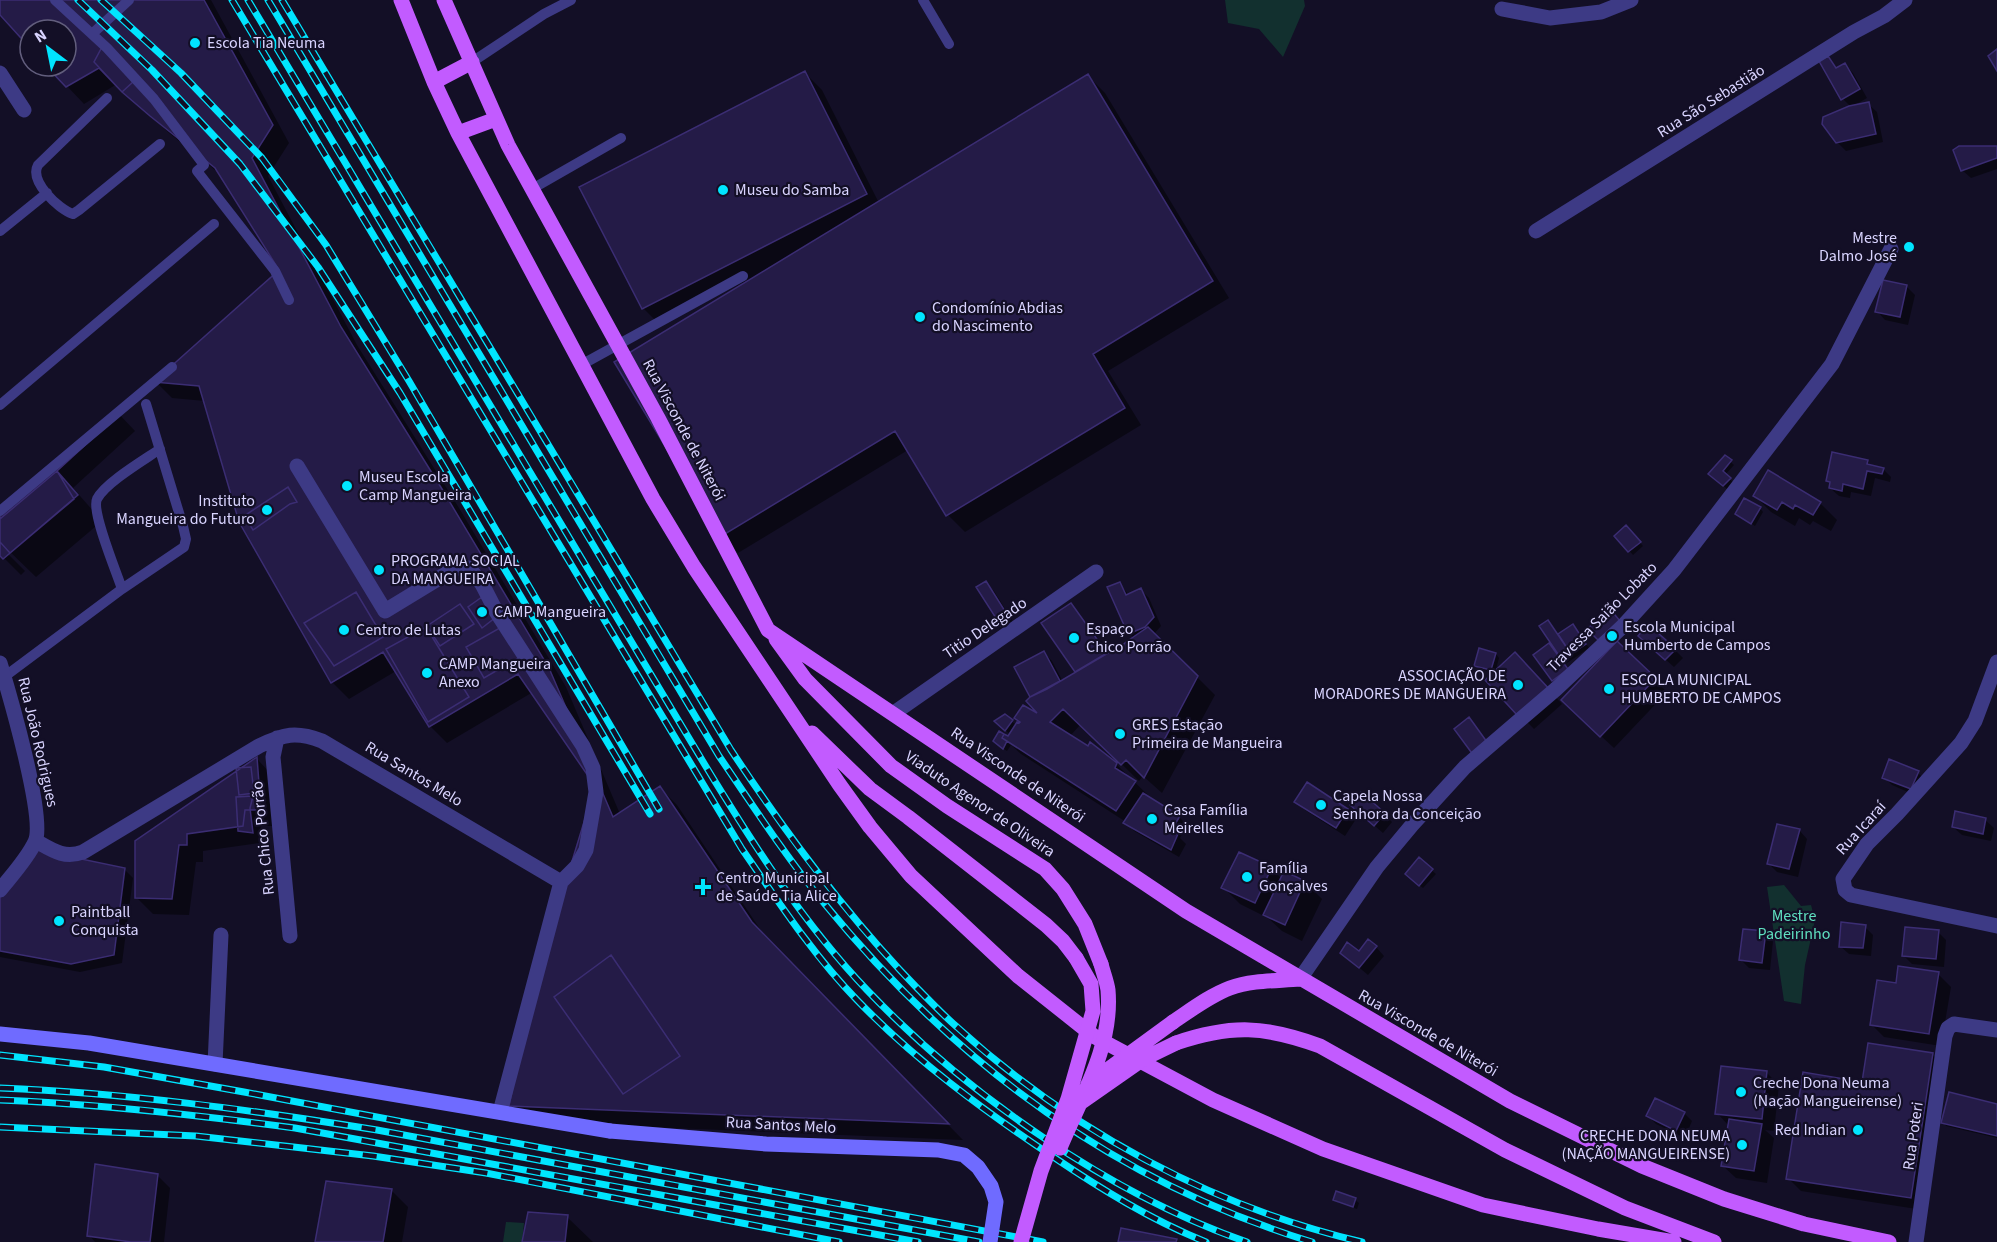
<svg xmlns="http://www.w3.org/2000/svg" width="1997" height="1242" viewBox="0 0 1997 1242" font-family="'Source Sans 3',sans-serif">
<style>
.green{fill:#12302f}
.shadow{fill:#0007}
.building{fill:#241b47;stroke:#3b2d73;stroke-width:1.5}
.lines{fill:none;stroke-linecap:round;stroke-linejoin:round}
.service{stroke:#3d3a85;stroke-width:10}
.minor{stroke:#3d3a85;stroke-width:15}
.secondary{stroke:#6f6bff;stroke-width:15}
.primary{stroke:#c25bff;stroke-width:15}
.rail-casing{stroke:#00e5ff;stroke-width:7}
.rail{stroke:#130f26;stroke-width:4.5;stroke-dasharray:14;stroke-linecap:butt}
.secondary-bridge{stroke:#6f6bff;stroke-width:15}
.primary-bridge{stroke:#c25bff;stroke-width:15}
.poi-dot{fill:#00e5ff;stroke:#130f26;stroke-width:2}
.labels{text-anchor:middle;dominant-baseline:central;stroke-width:4.5;stroke-linejoin:round;paint-order:stroke}
.poi-label{font-size:16px;fill:#d9d4ff;stroke:#130f26;text-anchor:start}
.street-label{font-size:16px;fill:#d9d4ff;stroke:#130f26}
.park-label{font-size:16px;fill:#5fe0c0;stroke:#130f26}
</style>
<rect width="100%" height="100%" fill="#130f26"/>
<path class="green" d="M1225,0h79l1,6 -22,51 -24,-28 -31,-6z
M1784,885l17,21 10,-1 4,15 -10,45 -4,39 -17,-3 -17,-114z
M506,1222l18,1 -2,19h-19z"/>
<path class="shadow" d="M0,0h211l78,143 -21,33 89,169 102,163 107,179 54,127 40,-26 17,17 91,136 195,199 -436,-18 -17,-17 87,-320 -64,-93 -86,51 -17,-17 -34,-55 -47,28 -17,-17 -91,-160 -36,-121 -33,-3 -16,-16 125,-112 -61,-96 -51,-41 -52,-49 -33,20 -36,-38h18v-36h-36v16l-30,-33z
M1828,58l10,11 7,-4 8,8 14,25 -14,8 15,-2 9,8 6,30 -37,9 -9,-9 14,-35 -8,-8 -22,-37z
M805,73l17,17 57,113 209,-127 17,17 124,205 -121,73 33,54 -176,107 -17,-17 -40,-65 -170,103 -17,-17 22,-251 -1,-2 -82,42 -17,-17z
M1997,148v21l-26,9 -9,-8z
M1907,287l8,8 -7,30 -23,-5 -8,-9z
M118,413l17,18 -62,57 29,33 -66,56 -31,-30 -2,2 22,22 -4,4 -21,-21v-42z
M1725,457l9,8 -9,10 8,7 -6,7 -16,-15z
M1867,461l5,6 11,2 8,8 -1,5 -15,-4 -4,18 -20,-4 -1,6 -11,-2 -9,-8 1,-4 -4,-4z
M1768,472l52,31 17,17 -6,11 -18,-10 -3,4 -11,-7 -4,8 -24,-14 -17,-17z
M1760,508l3,4 -8,14 -18,-12z
M1630,531l13,15 -10,9 -17,-19z
M985,583l9,8 23,37 -7,5 -8,-8z
M1119,583l10,12 12,-5 8,8 12,28 -7,8 61,61 -53,98 -19,-17 -4,5 -58,-57 -11,12 46,28 36,35 27,18 8,8 -7,13 6,6 -7,13 -45,-26 -8,-9 -105,-68 -10,-9 -4,6 -9,-6 12,-11 -14,-12 9,-6 11,9 26,-8 -26,-50 28,-14 8,8 11,21 15,-9 -35,-50 28,-18 8,8 30,41 8,-1 17,-15 -5,-4z
M1573,626l16,22 -25,17 -7,19 -4,-4 -4,-35 9,10 1,-1 -1,-18z
M1617,643l50,49 -53,56 -38,-35z
M1648,644l27,6 8,8 -9,9z
M1496,654l3,4 -4,15 33,-6 34,37 -28,25 -47,-48 8,-8 -15,-4 -4,-4z
M257,759l16,17 4,50h-16l-2,17 -56,8v11h-7l-7,53 -36,-1 -17,-17 1,-55z
M1918,773l8,8 -7,16 -27,-12 -8,-8z
M1308,784l40,26 8,9 -11,17 -40,-26 -9,-8z
M1360,813l24,1 8,8 -9,11z
M1985,820l9,8 -3,13 -29,-6 -9,-8z
M1799,830l8,9 -9,38 -21,-5 -8,-8z
M1419,859l17,15 -13,14 -13,-10z
M1271,868l11,11 3,-6 20,9 17,17 -20,42 -20,-10 -14,-13 -28,-14 -17,-17z
M124,869l9,9 -11,85 -42,9 -80,-15v-64z
M1865,927l8,8 -2,21 -22,-2 -9,-8z
M1938,932l8,8 -2,27 -32,-3 -9,-9z
M1765,933l8,8 -3,29 -21,-2 -8,-8z
M1376,947l8,9 -16,19 -26,-22h17z
M1938,974l13,13 -10,59 -57,-9 -13,-13z
M1933,1055l12,12 -22,143 -122,-19 -13,-13 76,-95z
M1766,1072l13,13 -5,46 -9,-1 9,8 -7,45 -31,-5 -13,-12 6,-40 -12,-13z
M1997,1105v33l-51,-12 -3,-4z
M1684,1113l8,8 -7,17 -29,-14 -8,-8z
M157,1175l13,13 -6,54h-69l-6,-7z
M391,1190l17,17 -6,35h-85z
M1335,1200h20l4,3 -2,6 -18,-6z
M567,1217l26,25h-70z"/>
<path class="building" d="M0,0h204l69,125 -21,33 89,169 101,162 107,179 64,149 47,-31 92,136 197,202 -440,-18 24,-117 62,-203 -77,-112 -89,53 -46,-75 -52,31 -92,-161 -40,-136 -45,-4 -97,89 17,28 -71,60 -3,-3v-46l148,-123 131,-117 -64,-102 -65,-52 -28,-24 -23,-24 -33,19 -20,-21h20v-36h-36v18l-30,-33z
M102,47l32,34 -12,11 -28,-30z
M1997,49v22l-9,-15z
M1828,56l8,12 9,-5 15,26 -19,11 -22,-39z
M805,71l62,123 -225,115 -63,-122z
M1088,74l125,207 -120,73 32,54 -179,108 -51,-85 -175,106 -106,-175z
M1869,102l7,32 -40,9 -14,-19 1,-7 26,-11z
M1959,146h38v12l-36,13 -8,-21z
M1883,280l24,5 -7,32 -25,-5z
M1832,452l36,8 -1,4 17,4 -2,6 -15,-3 -4,18 -20,-5 -1,7 -13,-3 1,-6 -4,-1z
M1725,455l7,5 -9,11 8,7 -8,8 -15,-12z
M1768,470l53,32 -8,13 -18,-10 -2,4 -11,-7 -5,8 -24,-14z
M57,471l21,24 -68,58 -10,-11v-23z
M288,487l9,15 -7,2 -37,26 -9,-14z
M1744,498l17,9 -10,17 -16,-10z
M1626,525l15,17 -13,10 -14,-16z
M986,581l24,38 -9,7 -25,-39z
M1120,582l6,13 15,-7 13,29 -9,10 -17,7 -21,-47z
M356,592l27,45 -49,29 -30,-43z
M482,597l14,20 -14,11 -14,-21z
M1071,603l36,50 -32,19 -34,-49z
M460,604l14,20 -34,22 -13,-20z
M1610,609l10,12 -22,19 -11,-11z
M1548,620l23,34 -9,6 -23,-34z
M1573,624l13,20 -15,10 -13,-20z
M1648,624l28,25 -11,11 -27,-24z
M505,625l17,31 -38,22 -18,-31z
M426,627l43,70 -41,25 -42,-73z
M1148,627l50,49 -54,102 -18,-18 -5,5 -58,-56 -13,13 38,24 2,-4 27,21 -2,5 21,13 -20,30 -114,-73 2,-4 4,2 9,-14 2,1 1,-1 -6,-4 9,-13 14,8 -11,-12 4,-4 17,-8 66,-39 3,1 10,-9z
M1617,641l39,37 -56,59 -39,-37z
M1549,643l19,26 -16,12 -19,-26z
M1479,648l17,5 -5,17 -17,-4z
M1044,651l16,30 -30,16 -16,-30z
M1515,652l35,38 -33,25 -32,-35z
M1005,714l8,6 -8,11 -11,-10z
M1469,717l18,25 -13,14 -20,-27z
M999,731l5,3 -2,4 5,3 -4,8 -10,-8z
M257,757l4,53h-16l-2,16 -56,8v11h-8l-7,54 -37,-1v-57z
M1889,759l30,12 -8,18 -29,-11z
M251,767l3,26 -15,2 -3,-27z
M1307,782l41,27 -12,19 -42,-26z
M1361,792l24,21 -11,13 -24,-21z
M1143,793l37,23 -9,15 7,3 -7,16 -48,-27z
M253,796l-3,12 3,25 -15,-2 -2,-34z
M1955,811l31,7 -3,16 -31,-7z
M1777,824l23,5 -11,40 -22,-5z
M33,849l92,19 -11,87 -43,9 -71,-13v-60z
M1239,852l33,15 -17,36 -34,-15z
M1419,857l14,12 -14,17 -14,-12z
M1284,871l21,10 -20,44 -22,-10z
M1841,922l25,3 -3,23 -24,-1z
M1905,927l34,3 -3,29 -34,-3z
M1743,929l23,2 -4,32 -23,-3z
M1368,939l9,7 -18,22 -19,-15 7,-11 12,9z
M611,955l69,101 -57,38 -69,-97z
M1898,966l41,6 -10,62 -59,-9 7,-45 19,3z
M1868,1043l65,10 -22,145 -125,-19 17,-107 59,10z
M1721,1066l46,5 -5,48 -47,-5z
M1949,1092l48,12v32l-56,-13z
M1655,1098l30,14 -9,19 -30,-15z
M1729,1119l33,5 -8,47 -33,-5z
M95,1164l63,10 -8,68h-19l-44,-6z
M326,1181l66,8 -9,53h-68z
M1336,1191l20,7 -3,9 -20,-7z
M528,1212l40,3 -3,27h-43z
M1121,1228l56,11 -1,3h-58z"/>
<g class="lines">
<path class="service" d="M55,0l52,48 47,51 50,66 -7,6 78,100 14,29
M923,0l26,44
M92,34l37,-34
M472,62l72,-48 27,-14
M107,98l-69,67c-9,16 20,44 35,49l6,-4 81,-66
M532,189l89,-51
M0,231l47,-38
M581,365l162,-89
M0,405l214,-181
M0,511l172,-144
M122,589c-5,-16 -31,-77 -25,-90 8,-16 47,-39 63,-50
M4,677l118,-88 62,-42 2,-8 -3,-13 -37,-122"/>
<path class="minor" d="M1502,9l48,9 51,-6 30,-12
M0,73l24,37
M1536,231l318,-199 30,-16 21,-16
M297,466l88,145 69,-42 10,-2 5,1 13,16 15,29 86,133 10,22 3,24 -10,58 -9,16 -16,16
M1997,662l-22,59 -14,22 -64,71 -30,30 -24,35 2,11 6,5 146,31
M0,663c9,30 46,156 35,179 -8,17 -23,33 -35,48
M894,713l202,-141
M277,738l-4,19 17,179
M36,841c16,9 28,18 47,11l176,-106c25,-12 37,-15 63,-5l239,141
M1300,979l77,-112 35,-42 53,-58 91,-78 67,-63 51,-56 158,-206 59,-115
M215,1064l6,-129
M500,1112l61,-230
M1916,1242l29,-206 3,-8 6,-4 43,6"/>
<path class="secondary" d="M0,1034l89,9 521,88"/>
<path class="primary" d="M401,0l33,82 24,51 195,366 41,68 145,217 31,43 41,49 107,100 77,61 118,63 110,49 160,56 115,24 76,13
M444,0l64,145 150,273 110,212 418,281 324,190 132,65 82,33 80,25 85,18
M434,82l38,-20
M458,133l38,-14
M776,639l29,40 86,87 56,40 98,63 18,20 22,35 16,40
M812,733l58,56 38,28 138,108 17,16 13,17
M1173,1022c18,-12 36,-26 57,-34 22,-8 47,-7 70,-9
M1176,1043c56,-19 89,-17 144,3l185,104 120,58 89,34"/>
<g class="rail-casing">
<path id="rail" d="M78,0l74,70 88,94 78,103 82,126 250,421
M101,0l80,73 81,85 64,87 83,136 250,428
M232,0l510,849c36,52 71,106 115,151 58,60 126,110 195,156 49,33 99,64 154,86
M248,0l457,765c48,79 98,158 162,225 99,104 244,205 380,252
M268,0l451,756c34,50 67,101 105,147 130,159 291,279 488,339
M282,0l449,750c56,85 116,166 187,239 13,13 25,26 39,38 113,103 256,180 405,215
M0,1055l104,12 140,25 799,150
M0,1088c127,5 252,22 377,42l602,112
M0,1100c99,4 197,15 295,28l623,114
M0,1127l196,9 177,20 113,17 353,69"/>
</g>
<use href="#rail" class="rail"/>
<path class="secondary-bridge" d="M610,1131l156,13 172,6 26,5 14,12 13,19 5,16 -6,40"/>
<path class="primary-bridge" d="M1088,1084l85,-62
M1080,1103l63,-44 33,-16
M1060,1148c21,-51 53,-101 48,-158 -1,-8 -5,-18 -7,-26
M1021,1242l20,-71 27,-72 25,-88 -2,-27 -15,-26"/>
</g>
<g class="poi-dot">
<circle cx="195" cy="43" r="6"/>
<circle cx="723" cy="190" r="6"/>
<circle cx="1909" cy="247" r="6"/>
<circle cx="920" cy="317" r="6"/>
<circle cx="347" cy="486" r="6"/>
<circle cx="267" cy="510" r="6"/>
<circle cx="379" cy="570" r="6"/>
<circle cx="482" cy="612" r="6"/>
<circle cx="344" cy="630" r="6"/>
<circle cx="1612" cy="636" r="6"/>
<circle cx="1074" cy="638" r="6"/>
<circle cx="427" cy="673" r="6"/>
<circle cx="1518" cy="685" r="6"/>
<circle cx="1609" cy="689" r="6"/>
<circle cx="1120" cy="734" r="6"/>
<circle cx="1321" cy="805" r="6"/>
<circle cx="1152" cy="819" r="6"/>
<circle cx="1247" cy="877" r="6"/>
<path d="M700 878h6v6h6v6h-6v6h-6v-6h-6v-6h6z"/>
<circle cx="59" cy="921" r="6"/>
<circle cx="1741" cy="1092" r="6"/>
<circle cx="1858" cy="1130" r="6"/>
<circle cx="1742" cy="1145" r="6"/>
</g>
<g class="labels">
<g class="poi-label">
<text x="207" y="43">Escola Tia Neuma</text>
<text x="735" y="190">Museu do Samba</text>
<text x="1897" y="238" text-anchor="end">Mestre<tspan x="1897" dy="18">Dalmo José</tspan></text>
<text x="932" y="308">Condomínio Abdias<tspan x="932" dy="18">do Nascimento</tspan></text>
<text x="359" y="477">Museu Escola<tspan x="359" dy="18">Camp Mangueira</tspan></text>
<text x="255" y="501" text-anchor="end">Instituto<tspan x="255" dy="18">Mangueira do Futuro</tspan></text>
<text x="391" y="561">PROGRAMA SOCIAL<tspan x="391" dy="18">DA MANGUEIRA</tspan></text>
<text x="494" y="612">CAMP Mangueira</text>
<text x="1624" y="627">Escola Municipal<tspan x="1624" dy="18">Humberto de Campos</tspan></text>
<text x="1086" y="629">Espaço<tspan x="1086" dy="18">Chico Porrão</tspan></text>
<text x="356" y="630">Centro de Lutas</text>
<text x="439" y="664">CAMP Mangueira<tspan x="439" dy="18">Anexo</tspan></text>
<text x="1506" y="676" text-anchor="end">ASSOCIAÇÃO DE<tspan x="1506" dy="18">MORADORES DE MANGUEIRA</tspan></text>
<text x="1621" y="680">ESCOLA MUNICIPAL<tspan x="1621" dy="18">HUMBERTO DE CAMPOS</tspan></text>
<text x="1132" y="725">GRES Estação<tspan x="1132" dy="18">Primeira de Mangueira</tspan></text>
<text x="1333" y="796">Capela Nossa<tspan x="1333" dy="18">Senhora da Conceição</tspan></text>
<text x="1164" y="810">Casa Família<tspan x="1164" dy="18">Meirelles</tspan></text>
<text x="1259" y="868">Família<tspan x="1259" dy="18">Gonçalves</tspan></text>
<text x="716" y="878">Centro Municipal<tspan x="716" dy="18">de Saúde Tia Alice</tspan></text>
<text x="71" y="912">Paintball<tspan x="71" dy="18">Conquista</tspan></text>
<text x="1753" y="1083">Creche Dona Neuma<tspan x="1753" dy="18">(Nação Mangueirense)</tspan></text>
<text x="1846" y="1130" text-anchor="end">Red Indian</text>
<text x="1730" y="1136" text-anchor="end">CRECHE DONA NEUMA<tspan x="1730" dy="18">(NAÇÃO MANGUEIRENSE)</tspan></text>
</g>
<g class="street-label">
<text transform="translate(1711 101) rotate(-32)">Rua São Sebastião</text>
<text transform="translate(684 430) rotate(62)">Rua Visconde de Niterói</text>
<text transform="translate(1602 617) rotate(-45)">Travessa Saião Lobato</text>
<text transform="translate(985 628) rotate(-34)">Titio Delegado</text>
<text transform="translate(38 742) rotate(77)">Rua João Rodrigues</text>
<text transform="translate(414 774) rotate(31)">Rua Santos Melo</text>
<text transform="translate(1018 775) rotate(34)">Rua Visconde de Niterói</text>
<text transform="translate(980 804) rotate(34)">Viaduto Agenor de Oliveira</text>
<text transform="translate(1861 828) rotate(-48)">Rua Icaraí</text>
<text transform="translate(263 838) rotate(-96)">Rua Chico Porrão</text>
<text transform="translate(1428 1033) rotate(30)">Rua Visconde de Niterói</text>
<text transform="translate(781 1125) rotate(3)">Rua Santos Melo</text>
<text transform="translate(1913 1136) rotate(-82)">Rua Poteri</text>
</g>
<g class="park-label">
<text x="1794" y="916">Mestre<tspan x="1794" dy="18">Padeirinho</tspan></text>
</g>
</g>
<g transform="translate(48 48) rotate(328)"><circle r="28" fill="#130f26" stroke="#625e7d" stroke-width="1.5"/>
<path d="M0-4.5L10 22L0 15L-10 22Z" fill="#00e5ff"/>
<text y="-9" font-size="16" font-weight="bold" text-anchor="middle" fill="#d9d4ff">N</text>
</g>
</svg>
